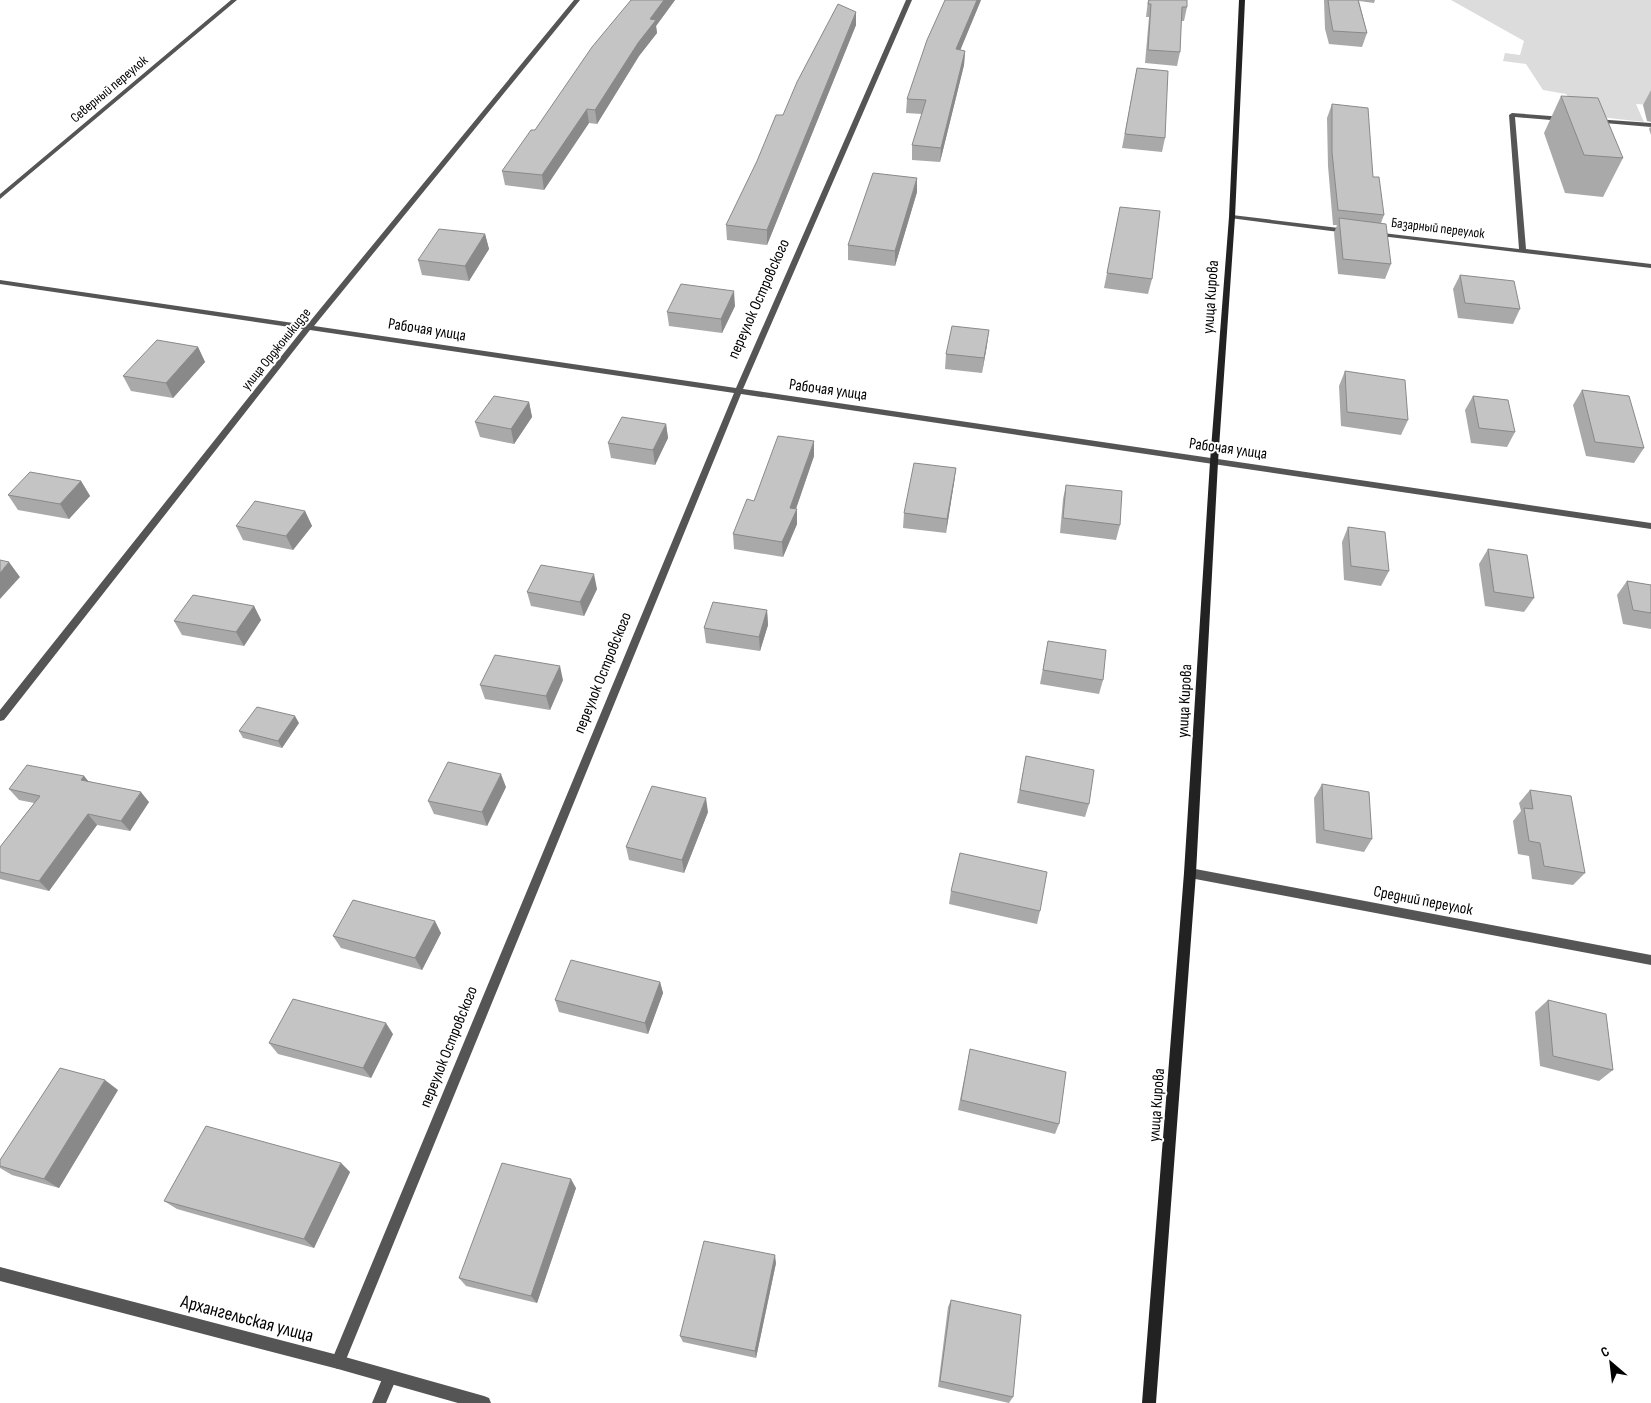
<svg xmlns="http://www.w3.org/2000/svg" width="1651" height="1403" viewBox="0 0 1651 1403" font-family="'Sofia Sans Condensed',sans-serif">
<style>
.green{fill:#dcdcdc}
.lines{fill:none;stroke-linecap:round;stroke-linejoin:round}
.minor{fill:#555;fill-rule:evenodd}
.tertiary{fill:#555;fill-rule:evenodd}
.secondary{fill:#222;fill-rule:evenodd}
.wall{fill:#a9a9a9}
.shaded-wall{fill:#898989}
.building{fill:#c4c4c4;stroke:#898989}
.labels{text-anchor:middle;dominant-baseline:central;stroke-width:4;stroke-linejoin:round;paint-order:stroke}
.far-street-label{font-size:14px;fill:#000;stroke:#fff}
.street-label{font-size:16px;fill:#000;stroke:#fff}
.near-street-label{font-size:19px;fill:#000;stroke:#fff}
</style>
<rect width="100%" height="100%" fill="#fff"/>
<path class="green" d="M1451,0h200v105l-15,-1 8,18 -61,-7 -17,-21 -23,-4 -17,-26 -23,-3 2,-8 15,2 4,-14z"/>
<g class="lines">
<path class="minor" d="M231,0h6l-237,199v-5z
M574,0h6l-266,326 422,62 170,-388h6l-169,389 908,134v6l-910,-135 -396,968 -2,5 -5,2 -5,-2 -2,-5 403,-969 -424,-63 -306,390 -4,1v-11l303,-381 -303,-45v-4l307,45z
M1512,113l51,4 3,2 -3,2 -48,-4 11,132 125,15v4l-279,-33v-2l2,-1 145,17 -10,-134z
M1595,119l56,4v4l-58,-5v-2z
M1232,215l115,14 4,2 -4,2 -117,-15v-2z
M1190,868l461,87v10l-461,-87 -4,-2 -2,-3 2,-3z
M390,1370l5,2 2,5 -11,26h-14l13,-31z"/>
<path class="tertiary" d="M0,1267l338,88 146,41 5,2 2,5h-33l-120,-34 -338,-88z"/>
<path class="secondary" d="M1239,0h6l-10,217 -17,245 -22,411 -40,530h-14l42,-530 26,-411 19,-245z"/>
</g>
<path class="wall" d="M631,0h44l-19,26 1,7 -18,23 -42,68 -8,-1 -45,67 -39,-5 -3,-14 33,-41z
M981,0l-21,50 5,1 -1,14 -24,97 -28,-2v-15l10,-31 -16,-1 1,-14z
M1148,0h39v7l-3,14h-3l-1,31 -3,14 -32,-3 4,-46h-3z
M1324,0h51l-1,3 -15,-2 8,32 -5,14 -33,-3 -4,-15z
M856,12v13l-89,220 -40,-5 -1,-15 57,-110z
M1137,68l28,70 -3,14 -40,-4z
M1651,90v32l-4,-1 -4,-16z
M1561,96l62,62 -20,39 -38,-4 -21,-60z
M1332,104l41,73 11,38 -3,8 10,41 -6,15 -47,-5 -4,-41 3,-8h-4l-5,-59 -1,-48z
M1651,126v9l-2,-6z
M917,192l-22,74 -47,-6v-15z
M1120,207l32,72 -4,15 -44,-6z
M485,234l4,15 -20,32 -47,-6 -4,-15z
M1460,275l60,34 -7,15 -55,-6 -5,-29z
M735,306l-13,27 -53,-7 -2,-14z
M987,345l-5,28 -37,-4 1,-15z
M198,347l7,15 -32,36 -42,-7 -8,-15z
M1345,371l63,49 -7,15 -60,-9 -2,-40z
M1582,390l62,58 -10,15 -48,-7 -13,-51z
M1473,396l42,36 -8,15 -36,-4 -6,-33z
M529,402l3,15 -18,27 -34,-7 -5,-15z
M666,424l2,14 -13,27 -44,-7 -3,-15z
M814,456l-18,53 1,15 -14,33 -49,-8 -1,-15 21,-33z
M956,468l-2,15 -8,50 -43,-5 1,-15z
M81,481l9,15 -21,23 -51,-9 -10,-15z
M1066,485l54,40 -4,15 -56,-7 3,-34z
M305,511l7,15 -19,24 -50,-10 -7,-14z
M1348,527l41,44 -8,15 -37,-6 -2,-38z
M1488,549l46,49 -10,14 -39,-6 -6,-42z
M1627,581l24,4v44l-28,-5 -6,-29z
M597,589l-13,27 -53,-10 -4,-14z
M254,606l7,14 -17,26 -62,-11 -8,-14z
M767,610l1,15 -8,26 -54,-8 -2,-15z
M1048,641l55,39 -4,14 -59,-10z
M563,680l-13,30 -65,-11 -5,-14z
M299,723l-17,25 -39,-10 -4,-7z
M1026,756l63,48 -4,13 -68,-14z
M84,776l4,5 61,21 -19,29 -33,-6 -48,66 -49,-12v-32l34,-44 -15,-3 -10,-11z
M1322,784l50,55 -8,13 -48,-9 -2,-45z
M506,787l-19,39 -53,-12 -6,-13z
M1530,790l55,83 -12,12 -41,-6 -3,-23 -11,-2 -5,-33 8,-10 -2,-8z
M708,812l-24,61 -55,-13 -3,-13z
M951,891l89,20 -3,13 -88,-20z
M441,933l-19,37 -81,-22 -8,-12z
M660,982l3,11 -15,41 -89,-22 -4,-12z
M1548,1000l65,70 -14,11 -59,-15 -5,-54z
M393,1034l-22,44 -93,-24 -9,-11z
M970,1049l89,75 -4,10 -97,-24z
M118,1090l-59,98 -47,-13 -12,-7v-8z
M341,1163l9,9 -36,76 -137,-39 -13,-8z
M576,1188l-39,115 -71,-17 -7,-8z
M776,1263l-20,95 -73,-16 -3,-6z
M951,1300l62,97 -4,6 -71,-16 10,-80z"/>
<path class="shaded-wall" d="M664,0h11l-19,26 1,7 -18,23 -42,68 -2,-14 55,-91z
M977,0h4l-26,63 1,-14z
M856,12v13l-89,220v-15z
M965,51l-1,14 -24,97 1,-14z
M587,109l2,14 -45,67 -2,-15z
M917,178v14l-22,74v-15z
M485,234l4,15 -20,32 -4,-15z
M734,291l1,15 -13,27 -1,-14z
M989,330l-2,15 -5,28 2,-15z
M198,347l7,15 -32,36 -7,-15z
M529,402l3,15 -18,27 -3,-15z
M666,424l2,14 -13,27 -2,-15z
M814,441v15l-23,67 -1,-15z
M956,468l-2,15 -8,50 1,-14z
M81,481l9,15 -21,23 -9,-15z
M797,509v15l-14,33 -1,-15z
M305,511l7,15 -19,24 -7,-14z
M9,562l11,15 -20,22v-26z
M594,574l3,15 -13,27 -4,-14z
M254,606l7,14 -17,26 -8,-14z
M767,610l1,15 -8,26 -1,-14z
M560,666l3,14 -13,30 -4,-14z
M295,716l4,7 -17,25 -4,-7z
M501,774l5,13 -19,39 -5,-14z
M84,776l9,11 -12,-7z
M141,792l8,10 -19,29 -9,-10z
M706,798l2,14 -24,61 -2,-13z
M88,814l9,11 -48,66 -10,-10z
M435,921l6,12 -19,37 -7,-12z
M660,982l3,11 -15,41 -3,-11z
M386,1023l7,11 -22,44 -8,-10z
M105,1080l13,10 -59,98 -15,-9z
M341,1163l9,9 -36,76 -10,-9z
M571,1179l5,9 -39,115 -6,-7z
M775,1255l1,8 -20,95 -1,-7z"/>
<path class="building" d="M631,0h33l-14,19 6,1 -18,23 -43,67 -8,-1 -45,66 -40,-4 29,-41h4l57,-83z
M945,0h32l-21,49 9,2 -24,97 -29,-3 14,-45 -19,-1 20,-59z
M1149,0h38v7h-5l-2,45 -32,-2 3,-46h-3z
M1328,0h30l9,33 -34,-2 -3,-16z
M838,4l18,8 -89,218 -41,-5 31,-64 19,-46h7l14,-33z
M1137,68l31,3 -3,67 -40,-4z
M1561,96l37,2 25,60 -39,-3z
M1332,104l36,4 5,69h6l5,38 -46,-5 -6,-58z
M873,173l44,5 -22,73 -47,-6z
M1120,207l40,4 -8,68 -45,-6z
M1339,218l47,6 5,40 -48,-5z
M439,229l46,5 -20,32 -47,-6z
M1460,275l54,6 6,28 -55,-6z
M681,284l53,7 -13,28 -54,-7z
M952,326l37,4 -5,28 -38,-4z
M157,340l41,7 -32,36 -43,-7z
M1345,371l60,9 3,40 -61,-8z
M1582,390l47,6 15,52 -49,-6z
M494,396l35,6 -18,27 -36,-7z
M1473,396l35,4 7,32 -36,-4z
M622,417l44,7 -13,26 -45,-7z
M778,436l36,5 -24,67 7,1 -15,33 -49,-8 14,-35 7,2z
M914,463l42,5 -9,51 -43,-6z
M30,472l51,9 -21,23 -52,-9z
M1066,485l56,6 -2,34 -57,-7z
M255,501l50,10 -19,25 -50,-10z
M1348,527l37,5 4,39 -38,-5z
M1488,549l39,6 7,43 -40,-6z
M0,560l9,2 -9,11z
M541,565l53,9 -14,28 -53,-10z
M1627,581l24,4v28l-18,-3z
M193,595l61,11 -18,26 -62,-11z
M713,602l54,8 -8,27 -55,-9z
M1048,641l58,9 -3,30 -60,-10z
M495,655l65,11 -14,30 -66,-11z
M257,707l38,9 -17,25 -39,-10z
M1026,756l68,14 -5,34 -69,-14z
M448,762l53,12 -19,38 -54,-11z
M27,765l57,11 -3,4 60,12 -20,29 -33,-7 -49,67 -39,-9v-25l40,-51 -31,-7z
M1322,784l47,8 3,47 -48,-9z
M652,786l54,12 -24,62 -56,-13z
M1530,790l41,6 14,77 -41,-7 -4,-23 -11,-2 -5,-33 9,1z
M960,853l87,19 -7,39 -89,-20z
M353,900l82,21 -20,37 -82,-22z
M571,960l89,22 -15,41 -90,-23z
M293,999l93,24 -23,45 -94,-25z
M1548,1000l58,14 7,56 -60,-14z
M970,1049l96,23 -7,52 -98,-24z
M60,1068l45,12 -61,99 -44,-13v-6z
M206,1126l135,37 -37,76 -140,-38z
M502,1163l69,16 -40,117 -72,-18z
M704,1241l71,14 -20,96 -75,-15z
M951,1300l70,15 -8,82 -73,-16z"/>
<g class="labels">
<g class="far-street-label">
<text transform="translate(109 89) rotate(-40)">Северный переулок</text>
<text transform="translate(1438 228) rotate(7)">Базарный переулок</text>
<text transform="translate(276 349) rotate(-51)">улица Орджоникидзе</text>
</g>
<g class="street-label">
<text transform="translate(1211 297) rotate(-86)">улица Кирова</text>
<text transform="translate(759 299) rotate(-66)">переулок Островского</text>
<text transform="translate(427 330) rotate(9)">Рабочая улица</text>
<text transform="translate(828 390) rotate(8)">Рабочая улица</text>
<text transform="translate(1228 449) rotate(8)">Рабочая улица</text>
<text transform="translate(603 673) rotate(-68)">переулок Островского</text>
<text transform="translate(1185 701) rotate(-87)">улица Кирова</text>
<text transform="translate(1423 901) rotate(11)">Средний переулок</text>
<text transform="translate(449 1047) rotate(-68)">переулок Островского</text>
<text transform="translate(1157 1105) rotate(-86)">улица Кирова</text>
</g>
<g class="near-street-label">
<text transform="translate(247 1319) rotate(15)">Архангельская улица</text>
</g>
</g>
<g transform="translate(1611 1363) rotate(332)" stroke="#ffffff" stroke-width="4" paint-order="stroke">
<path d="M0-4L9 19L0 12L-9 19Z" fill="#000000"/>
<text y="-8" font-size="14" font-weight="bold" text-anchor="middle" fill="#000000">С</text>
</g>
</svg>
